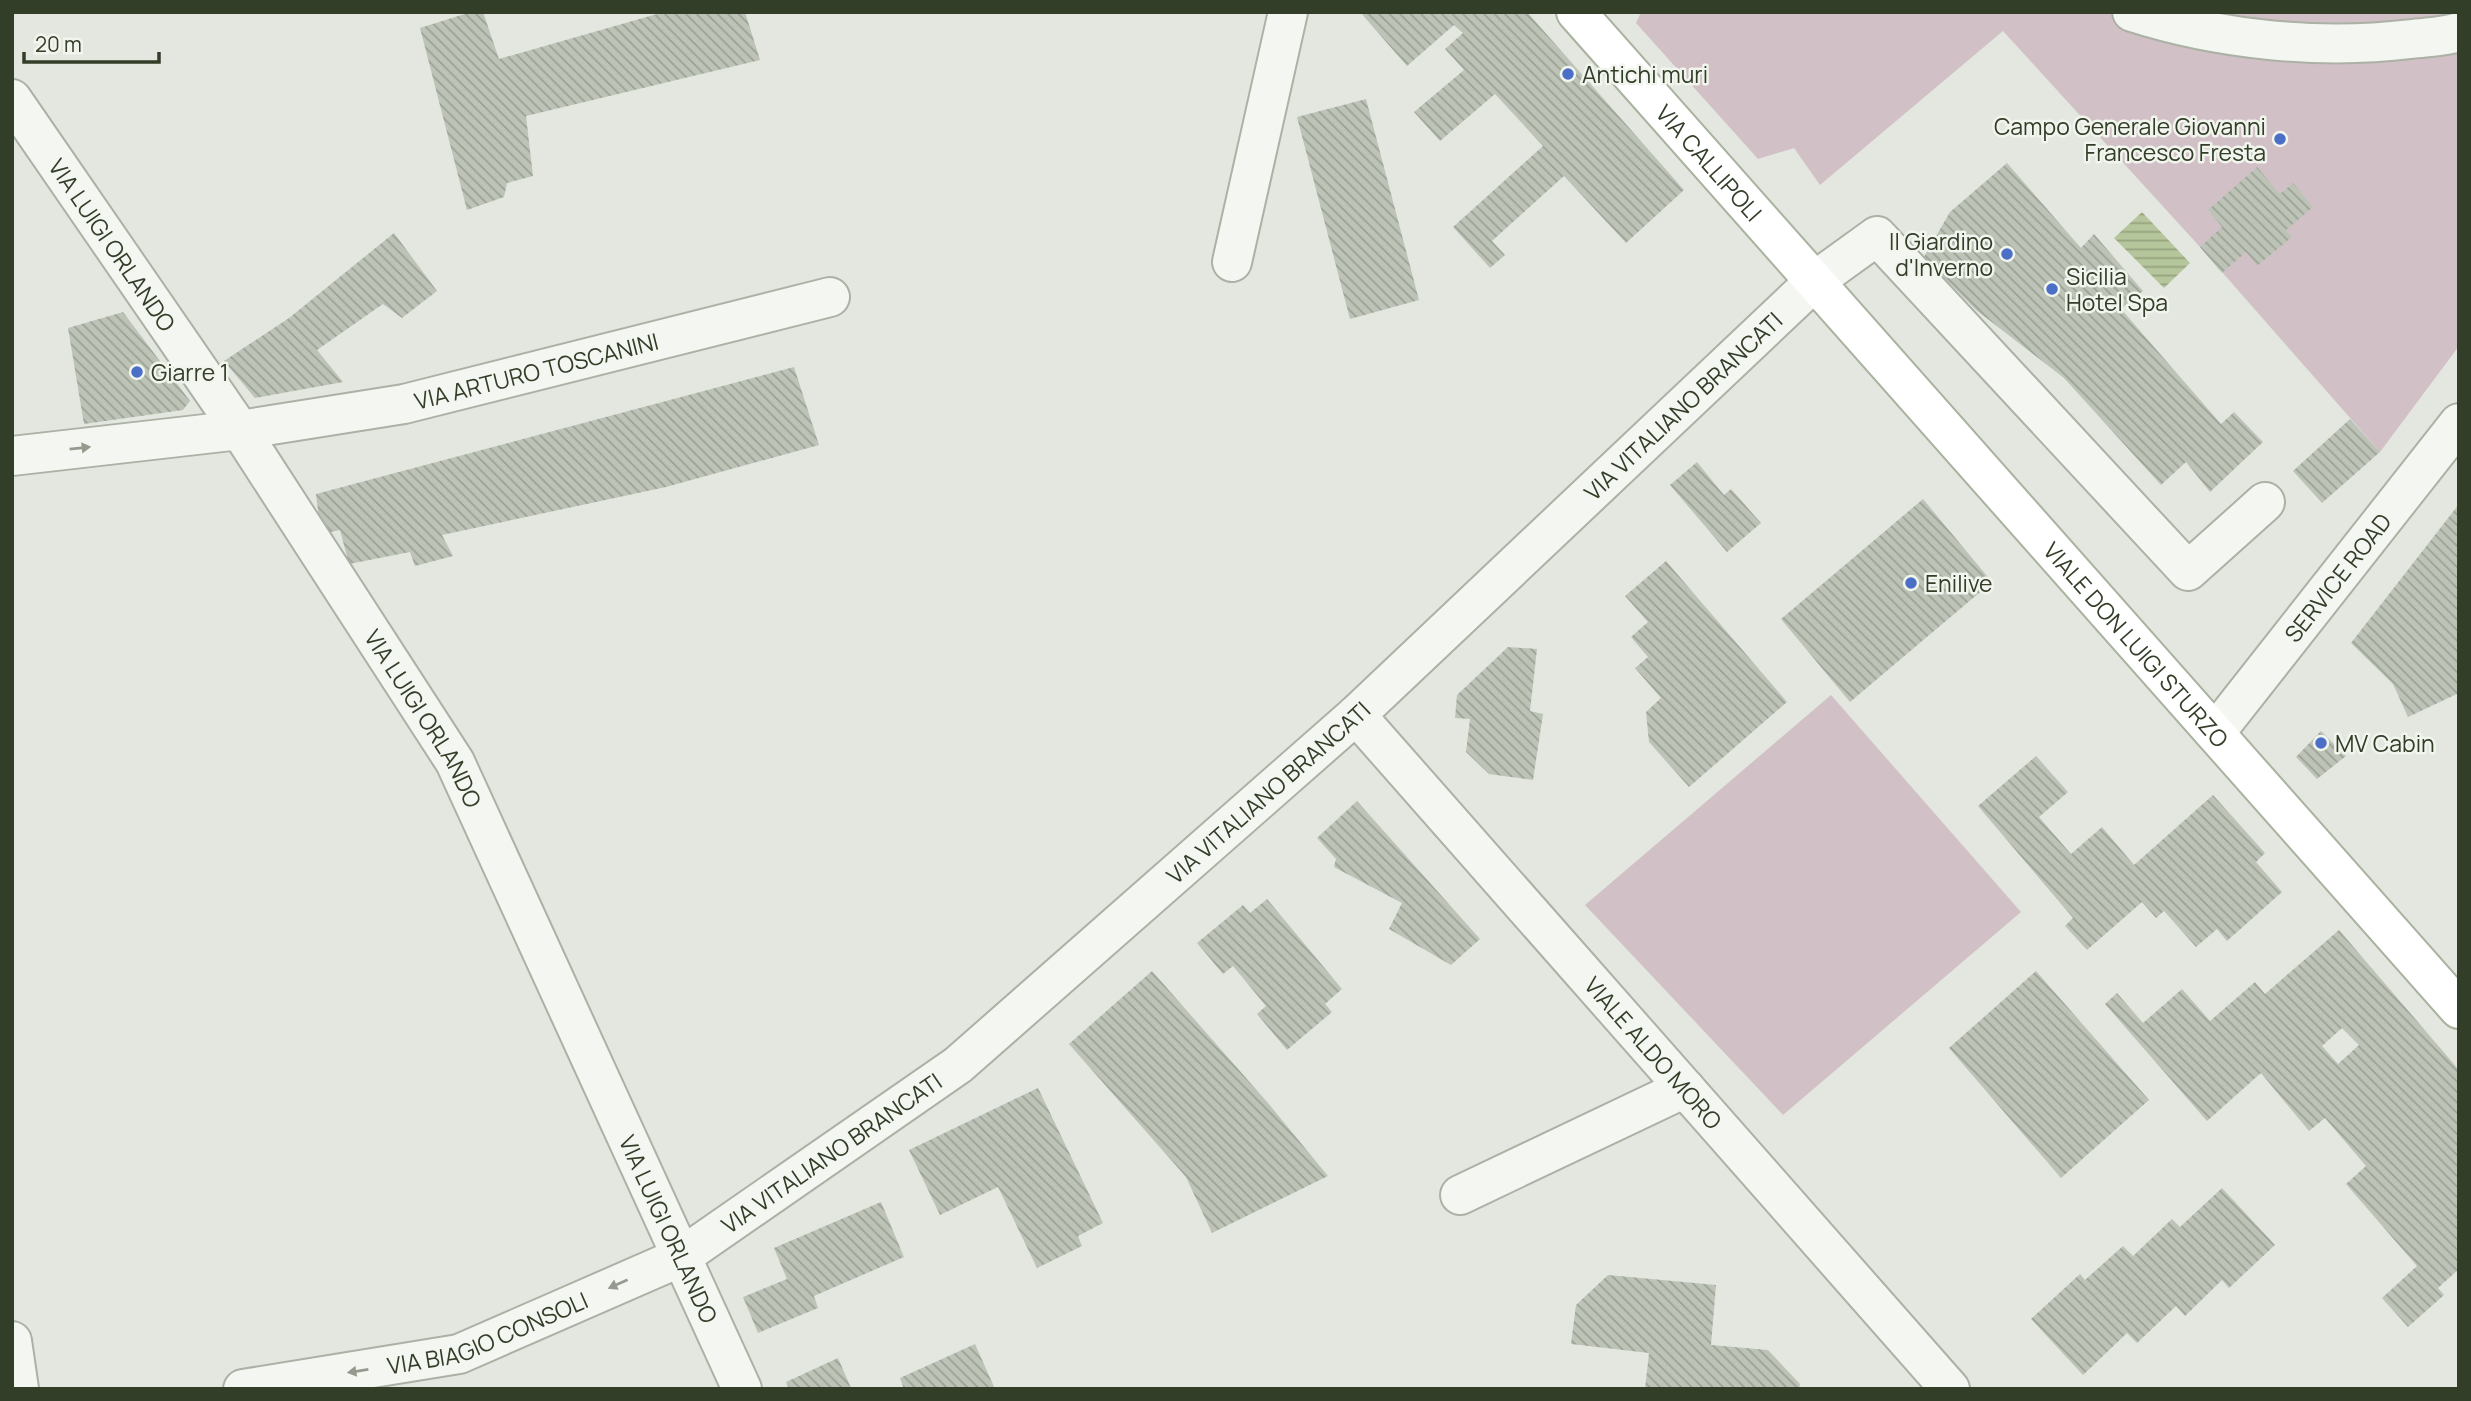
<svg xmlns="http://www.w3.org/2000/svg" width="2471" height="1401" viewBox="0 0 2471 1401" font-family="Manrope,sans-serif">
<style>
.green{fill:#d1c1c7}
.water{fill:url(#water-rules)}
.building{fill:url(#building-back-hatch);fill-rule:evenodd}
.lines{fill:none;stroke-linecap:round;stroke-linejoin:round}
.minor-casing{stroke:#abb1a5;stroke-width:42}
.major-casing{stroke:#a9b29f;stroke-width:42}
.minor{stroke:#f4f6f1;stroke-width:38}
.major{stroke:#fff;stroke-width:38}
.oneway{fill:#949a8d}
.poi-dot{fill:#4b6ec6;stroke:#f2f5ee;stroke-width:2.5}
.labels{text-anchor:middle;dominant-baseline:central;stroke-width:5;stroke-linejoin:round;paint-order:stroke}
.poi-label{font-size:23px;fill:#333e29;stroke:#f2f5ee;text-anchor:start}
.street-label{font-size:23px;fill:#333e29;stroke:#f2f5ee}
</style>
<defs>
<pattern id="water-rules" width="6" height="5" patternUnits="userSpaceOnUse" patternTransform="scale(1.75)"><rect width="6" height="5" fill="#b6c69c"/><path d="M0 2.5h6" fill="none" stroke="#95a27f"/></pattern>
<pattern id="building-back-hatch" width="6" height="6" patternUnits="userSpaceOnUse" patternTransform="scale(1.75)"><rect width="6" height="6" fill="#bdc4b7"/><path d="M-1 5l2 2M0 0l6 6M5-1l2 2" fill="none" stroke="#9aa195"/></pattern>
</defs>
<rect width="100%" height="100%" fill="#e3e7df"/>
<path class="green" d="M1641,12h818v334l-79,106 -180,-205 -197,-216 -183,154 -26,-37 -36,11 -122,-136z
M1831,695l190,217 -238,203 -198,-210z"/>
<path class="water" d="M2142,212l48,51 -26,25 -50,-50z"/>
<path class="building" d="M471,12h12l16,47 165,-47h81l15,48 -234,56 7,60 -26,7 -3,14 -37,13 -47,-182z
M1360,12h167l157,178 -58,53 -62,-67 -72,65 13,14 -15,13 -37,-41 90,-81 -48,-52 -55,47 -26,-29 50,-42 -19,-21 18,-16 -9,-8 -47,41z
M1366,99l53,201 -69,19 -53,-202z
M2007,163l74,85 13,-14 49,57 -22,18 100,115 13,-12 29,30 -53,50 -24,-30 -25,23 -97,-107 -88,-68 -52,-53 26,-45z
M2257,167l23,27 13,-11 20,24 -27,23 6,7 -35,29 -11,-14 -24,21 -22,-26 22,-20 -14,-17z
M394,233l43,58 -35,27 -19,-14 -66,46 26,32 -88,16 -31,-37 65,-43z
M123,312l67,89 -7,9 -99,14 -16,-96z
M794,367l25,78 -153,42 -224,48 11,21 -38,10 -5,-14 -61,12 -9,-34 -19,4 -5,-40z
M2350,419l30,33 -58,51 -29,-32z
M1697,462l27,33 7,-6 30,34 -34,29 -57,-67z
M1923,499l69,83 -142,120 -69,-83z
M2459,504v189l-51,24 -15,-33 -42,-41z
M1666,561l121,141 -98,85 -40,-45 -3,-30 15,-14 -26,-30 13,-11 -17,-20 17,-15 -23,-26z
M1508,647l29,2 -7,62 13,3 -10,66 -44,-6 -23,-22 4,-33 -15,-1 2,-23z
M2321,731l25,25 -29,23 -21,-22z
M2036,756l32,36 -29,25 32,37 31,-27 32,38 79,-70 52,58 -9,9 26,30 -55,49 -10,-12 -21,18 -32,-36 -8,7 -14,-16 -55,48 -22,-24 8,-8 -95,-112z
M1357,801l123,138 -29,26 -62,-36 13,-26 -68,-36 2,-8 -19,-21z
M1267,899l75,90 -17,15 7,8 -45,38 -30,-36 9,-8 -33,-40 -10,8 -26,-31 46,-38 7,8z
M2339,930l120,140v199l-21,19 6,7 -36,32 -26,-29 35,-32 -71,-82 20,-18 -41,-48 -16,13 -48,-58 -54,48 -102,-117 12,-11 26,30 39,-34 28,32 45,-39 10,12zM2342,1028l17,17 -21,19 -16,-18z
M1152,971l116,132 60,73 -116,57 -26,-56 -117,-133z
M2036,971l113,129 -88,78 -112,-130z
M1038,1088l65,135 -25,13 4,10 -45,22 -39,-81 -58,28 -31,-65z
M2222,1188l53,57 -46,43 -7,-8 -37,36 -9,-10 -39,37 -10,-10 -44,42 -52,-56 49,-45 5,6 38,-34 10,10 39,-37 8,8z
M881,1202l23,55 -90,39 4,12 -60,25 -15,-36 44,-18 -13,-31z
M1608,1275l108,10 -5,60 57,5 32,34 -1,5h-154l4,-36 -78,-9 5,-39z
M975,1344l20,45h-91l-4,-11z
M838,1358l13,30 -62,1 -3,-7z"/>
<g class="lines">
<g class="minor-casing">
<g id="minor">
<path d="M2132,12c87,28 188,38 279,27 16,-2 33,-2 48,-7"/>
<path id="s1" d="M12,99l228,331 215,332 287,627"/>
<path d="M1232,262l56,-250"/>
<path id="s2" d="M12,456l228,-26 164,-26 426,-107"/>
<path id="s3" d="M1356,715l594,674"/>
<path id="s4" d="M2215,733l244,-310"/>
<path d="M1460,1195l225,-107"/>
<path d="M12,1341l7,48"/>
<path id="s5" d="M243,1389l216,-35 222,-97 277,-192 398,-350 460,-435 61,-44 311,335 77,-69"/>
</g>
</g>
<g class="major-casing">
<g id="major">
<path id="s6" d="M1576,12l883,997"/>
</g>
</g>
<use href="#minor" class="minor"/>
<use href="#major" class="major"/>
</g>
<defs><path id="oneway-solid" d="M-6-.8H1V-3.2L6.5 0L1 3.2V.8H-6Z" transform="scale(1.75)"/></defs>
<g class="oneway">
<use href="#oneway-solid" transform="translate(80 448) rotate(-6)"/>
<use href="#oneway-solid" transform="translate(618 1284) rotate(156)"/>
<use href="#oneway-solid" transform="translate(358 1371) rotate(171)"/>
</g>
<g class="poi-dot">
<circle cx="1568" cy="74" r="7"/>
<circle cx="2280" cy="139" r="7"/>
<circle cx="2007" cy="254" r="7"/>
<circle cx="2052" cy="289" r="7"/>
<circle cx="137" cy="372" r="7"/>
<circle cx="1911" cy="583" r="7"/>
<circle cx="2321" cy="743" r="7"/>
</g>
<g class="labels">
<g class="poi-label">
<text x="1582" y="74">Antichi muri</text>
<text x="2266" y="126" text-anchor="end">Campo Generale Giovanni<tspan x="2266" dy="26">Francesco Fresta</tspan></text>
<text x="1993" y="241" text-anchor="end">Il Giardino<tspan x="1993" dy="26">d'Inverno</tspan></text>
<text x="2066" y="276">Sicilia<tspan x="2066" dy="26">Hotel Spa</tspan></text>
<text x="151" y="372">Giarre 1</text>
<text x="1925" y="583">Enilive</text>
<text x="2335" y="743">MV Cabin</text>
</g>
<g class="street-label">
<text stroke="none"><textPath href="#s6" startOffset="201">VIA CALLIPOLI</textPath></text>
<text stroke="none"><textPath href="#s1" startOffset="177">VIA LUIGI ORLANDO</textPath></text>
<text stroke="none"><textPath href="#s2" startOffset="532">VIA ARTURO TOSCANINI</textPath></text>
<text stroke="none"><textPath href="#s5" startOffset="1778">VIA VITALIANO BRANCATI</textPath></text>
<text stroke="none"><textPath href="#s4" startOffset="198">SERVICE ROAD</textPath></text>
<text stroke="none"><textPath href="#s6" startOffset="845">VIALE DON LUIGI STURZO</textPath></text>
<text stroke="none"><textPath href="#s1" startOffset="744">VIA LUIGI ORLANDO</textPath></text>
<text stroke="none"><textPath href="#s5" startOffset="1211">VIA VITALIANO BRANCATI</textPath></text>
<text stroke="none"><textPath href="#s3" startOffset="450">VIALE ALDO MORO</textPath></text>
<text stroke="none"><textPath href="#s5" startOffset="644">VIA VITALIANO BRANCATI</textPath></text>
<text stroke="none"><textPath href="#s1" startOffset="1311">VIA LUIGI ORLANDO</textPath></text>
<text stroke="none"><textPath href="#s5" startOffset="252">VIA BIAGIO CONSOLI</textPath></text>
</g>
</g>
<rect width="2471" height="1401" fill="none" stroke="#333e29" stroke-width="28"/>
<path d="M24 52v10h135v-10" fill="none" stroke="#333e29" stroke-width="3.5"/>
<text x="35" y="52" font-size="21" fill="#333e29" stroke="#f2f5ee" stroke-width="5" paint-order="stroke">20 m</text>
</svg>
